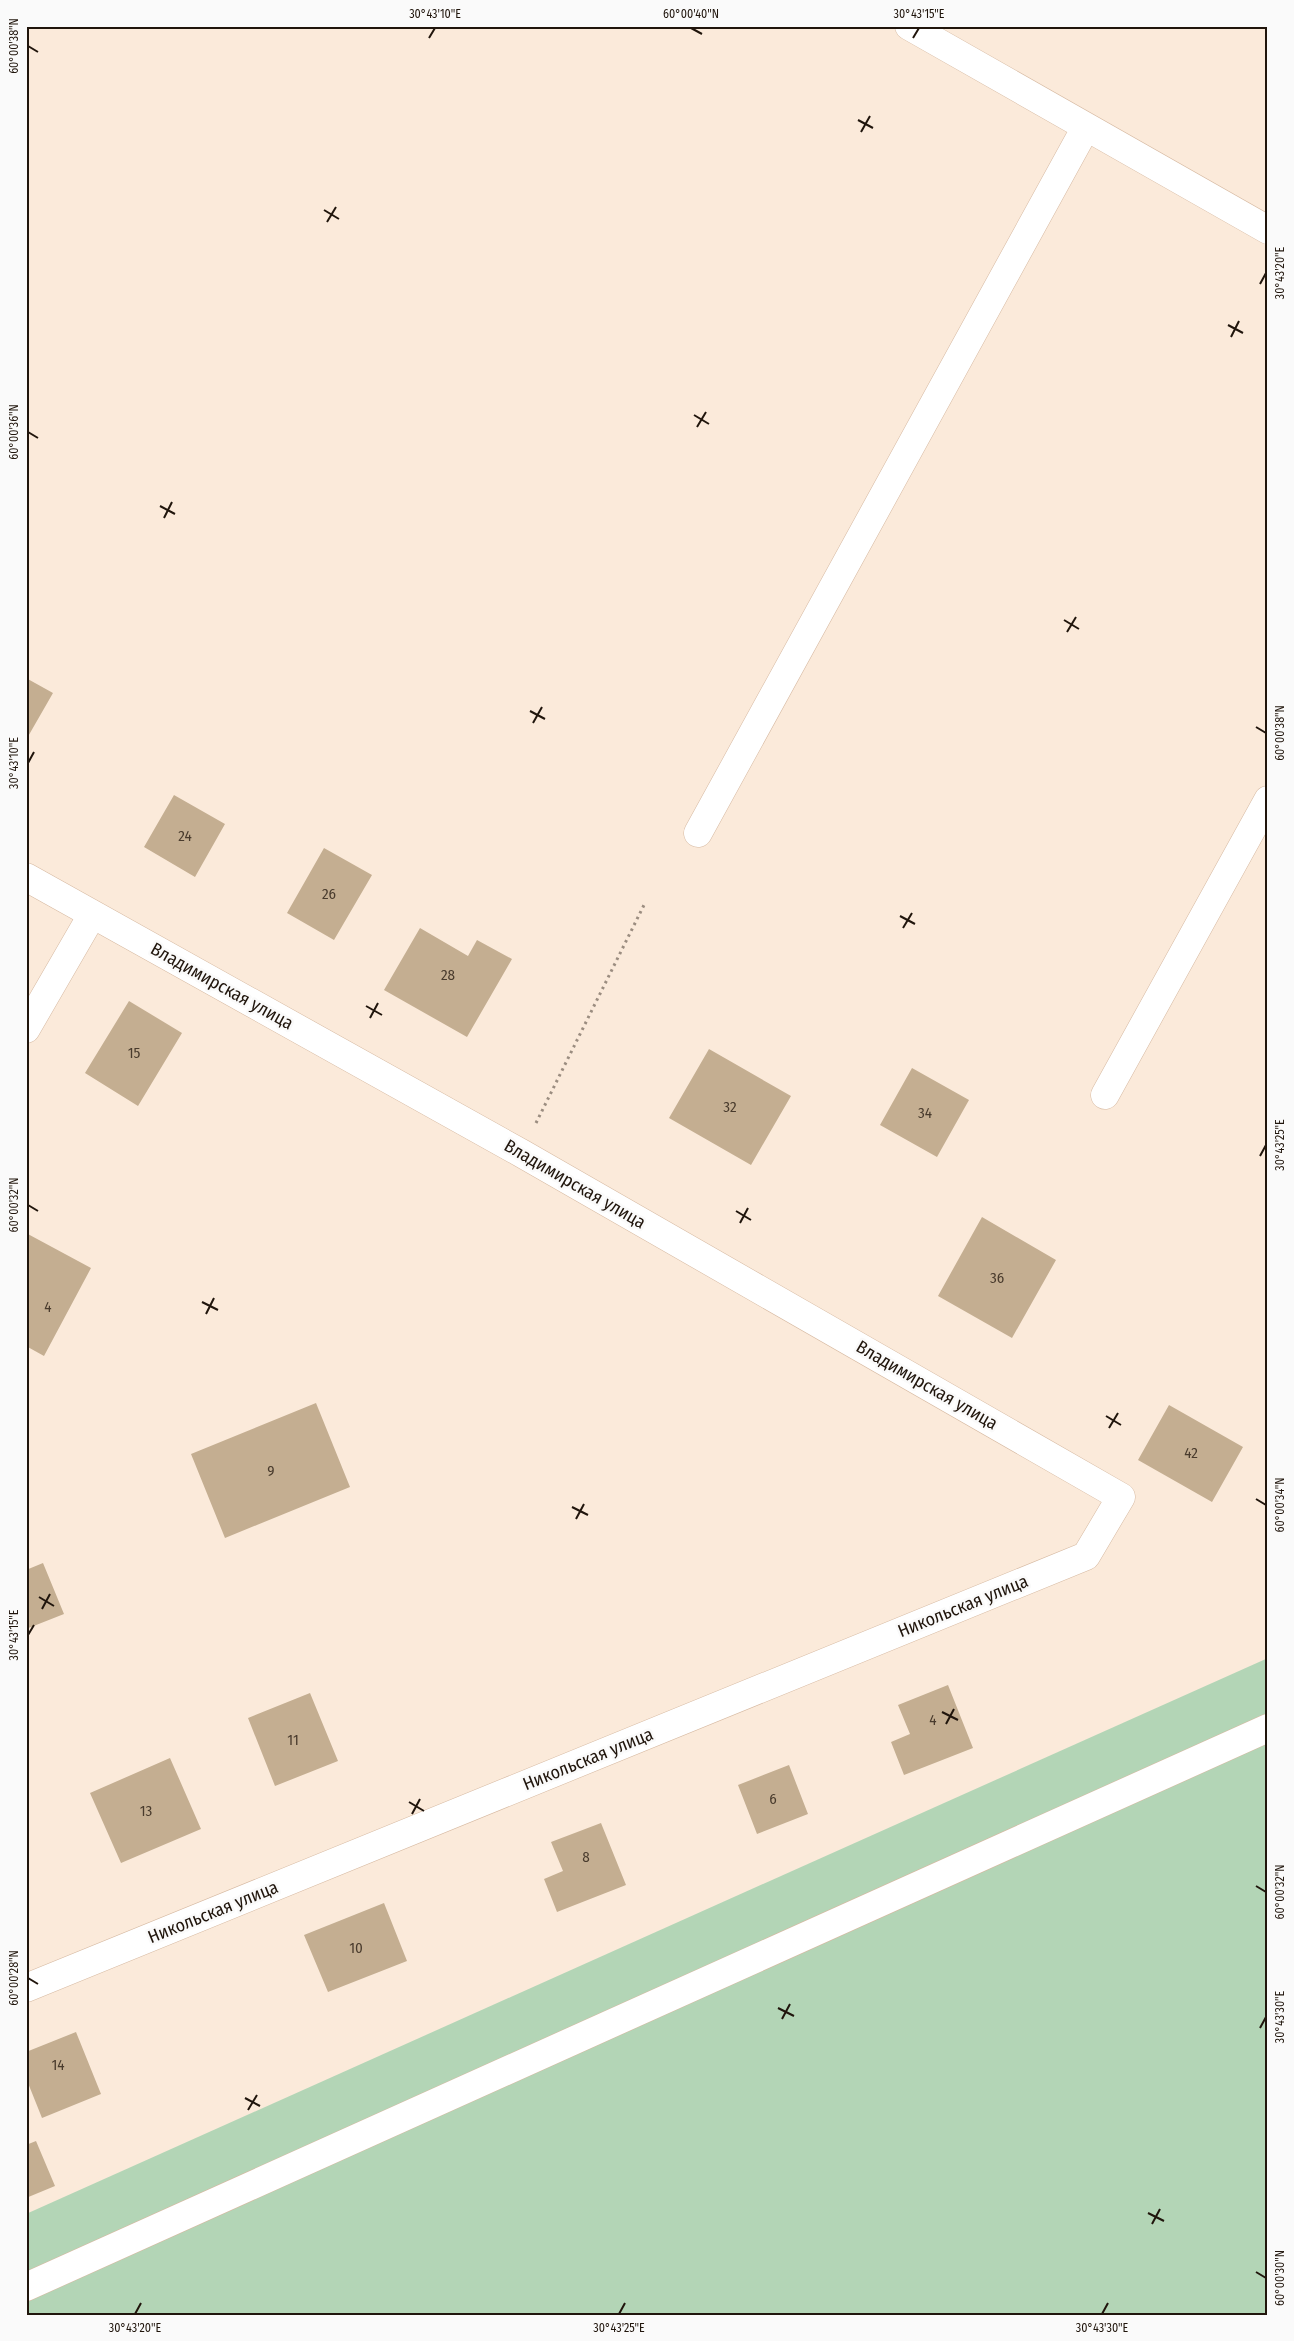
<svg xmlns="http://www.w3.org/2000/svg" width="1294" height="2341" viewBox="0 0 1294 2341" font-family="'Fira Sans Condensed',sans-serif">
<style>
.green{fill:#b3d5b6}
.building{fill:#c4ae91}
.lines{fill:none;stroke-linecap:round;stroke-linejoin:round}
.minor-casing{stroke:#d6b9a1;stroke-width:29}
.path{stroke:#9b8d80;stroke-width:3;stroke-dasharray:2.5 4;stroke-linecap:butt}
.minor{stroke:#fff;stroke-width:28}
.ticks{fill:none;stroke:#20150c;stroke-width:2}
.labels{text-anchor:middle;dominant-baseline:central;stroke-width:5;stroke-linejoin:round;paint-order:stroke}
.number-label{font-size:15px;fill:#493b2d}
.street-label{font-size:18px;fill:#20150c;stroke:#fafafa}
.neatline{fill:none;stroke:#20150c;stroke-width:2}
.ticks-label{font-size:12px;text-anchor:middle;fill:#20150c}
</style>
<rect width="100%" height="100%" fill="#fbeada"/>
<path class="green" d="M1268,1658v657h-1242v-101z"/>
<path class="building" d="M26,678l27,15 -27,47z
M174,795l51,29 -30,53 -51,-30z
M324,848l48,27 -38,65 -47,-27z
M420,928l48,28 9,-16 35,19 -45,78 -83,-47z
M129,1001l53,32 -44,73 -53,-33z
M709,1049l82,47 -40,69 -82,-47z
M912,1068l57,32 -32,57 -57,-32z
M982,1217l74,43 -44,78 -74,-42z
M26,1233l65,35 -47,88 -18,-10z
M316,1403l34,84 -125,51 -34,-84z
M1169,1405l74,42 -31,55 -74,-42z
M43,1563l21,51 -38,15v-59z
M948,1685l25,63 -69,27 -13,-33 19,-8 -12,-29z
M310,1693l28,68 -63,25 -27,-68z
M170,1758l31,71 -80,34 -31,-70z
M789,1765l19,49 -51,20 -19,-49z
M601,1823l25,62 -69,27 -13,-33 19,-8 -12,-29z
M384,1903l23,58 -79,31 -24,-57z
M76,2032l25,62 -59,24 -16,-40v-26z
M36,2141l19,45 -29,12v-53z"/>
<g class="lines">
<g class="minor-casing">
<path id="minor" d="M909,26l359,204
M698,833l388,-706
M26,877l495,276 600,344 -35,59 -1060,432
M26,1029l66,-114
M1105,1095l163,-295
M26,2287l1242,-559"/>
</g>
<path class="path" d="M536,1123l108,-218"/>
<use href="#minor" class="minor"/>
</g>
<path class="ticks" d="M691,28l11,6M429,38l6,-10M913,38l6,-10M28,46l10,6M858,120l15,8M861,132l9,-16M324,210l15,9M327,222l9,-15M1260,284l6,-11M1228,325l15,8M1231,337l8,-16M694,415l15,9M697,427l9,-15M28,432l10,6M160,506l15,8M164,518l8,-16M1064,620l15,9M1067,632l9,-15M530,711l15,8M533,723l9,-16M1256,727l10,6M28,763l6,-11M900,916l15,8M903,928l9,-15M366,1006l16,9M370,1018l8,-15M1260,1156l6,-11M28,1205l10,6M736,1211l15,9M740,1223l8,-15M202,1302l16,8M206,1314l8,-16M1106,1416l15,9M1109,1428l9,-15M1256,1499l10,6M572,1507l16,8M576,1519l8,-15M39,1597l15,9M42,1609l8,-15M28,1635l6,-10M942,1712l16,8M946,1724l8,-15M409,1802l15,9M412,1814l8,-15M1256,1886l10,6M28,1978l10,6M778,2008l16,8M782,2019l8,-15M1260,2028l6,-11M245,2098l15,8M248,2110l9,-15M1148,2213l16,8M1152,2224l8,-15M1256,2272l10,6M135,2314l6,-11M619,2314l6,-11M1102,2314l6,-11"/>
<g class="labels">
<g class="number-label">
<text x="185" y="836">24</text>
<text x="329" y="894">26</text>
<text x="448" y="975">28</text>
<text x="134" y="1053">15</text>
<text x="730" y="1107">32</text>
<text x="925" y="1113">34</text>
<text x="997" y="1278">36</text>
<text x="48" y="1307">4</text>
<text x="1191" y="1453">42</text>
<text x="271" y="1471">9</text>
<text x="933" y="1720">4</text>
<text x="293" y="1740">11</text>
<text x="773" y="1799">6</text>
<text x="146" y="1811">13</text>
<text x="586" y="1857">8</text>
<text x="356" y="1948">10</text>
<text x="58" y="2065">14</text>
</g>
<g class="street-label">
<text transform="translate(222 986) rotate(29)">Владимирская улица</text>
<text transform="translate(575 1184) rotate(30)">Владимирская улица</text>
<text transform="translate(927 1385) rotate(30)">Владимирская улица</text>
<text transform="translate(963 1606) rotate(-22)">Никольская улица</text>
<text transform="translate(588 1759) rotate(-22)">Никольская улица</text>
<text transform="translate(213 1912) rotate(-22)">Никольская улица</text>
</g>
</g>
<rect width="1294" height="2341" fill="none" stroke="#fafafa" stroke-width="55"/>
<rect x="28" y="28" width="1238" height="2286" class="neatline"/>
<g class="ticks-label">
<text x="435" y="18">30°43'10"E</text>
<text x="691" y="18">60°00'40"N</text>
<text x="919" y="18">30°43'15"E</text>
<text transform="translate(14 46) rotate(-90)" y="4">60°00'38"N</text>
<text transform="translate(1280 273) rotate(-90)" y="4">30°43'20"E</text>
<text transform="translate(14 432) rotate(-90)" y="4">60°00'36"N</text>
<text transform="translate(1280 733) rotate(-90)" y="4">60°00'38"N</text>
<text transform="translate(14 763) rotate(-90)" y="4">30°43'10"E</text>
<text transform="translate(1280 1145) rotate(-90)" y="4">30°43'25"E</text>
<text transform="translate(14 1205) rotate(-90)" y="4">60°00'32"N</text>
<text transform="translate(1280 1505) rotate(-90)" y="4">60°00'34"N</text>
<text transform="translate(14 1635) rotate(-90)" y="4">30°43'15"E</text>
<text transform="translate(1280 1892) rotate(-90)" y="4">60°00'32"N</text>
<text transform="translate(14 1978) rotate(-90)" y="4">60°00'28"N</text>
<text transform="translate(1280 2017) rotate(-90)" y="4">30°43'30"E</text>
<text transform="translate(1280 2278) rotate(-90)" y="4">60°00'30"N</text>
<text x="135" y="2332">30°43'20"E</text>
<text x="619" y="2332">30°43'25"E</text>
<text x="1102" y="2332">30°43'30"E</text>
</g>
</svg>
